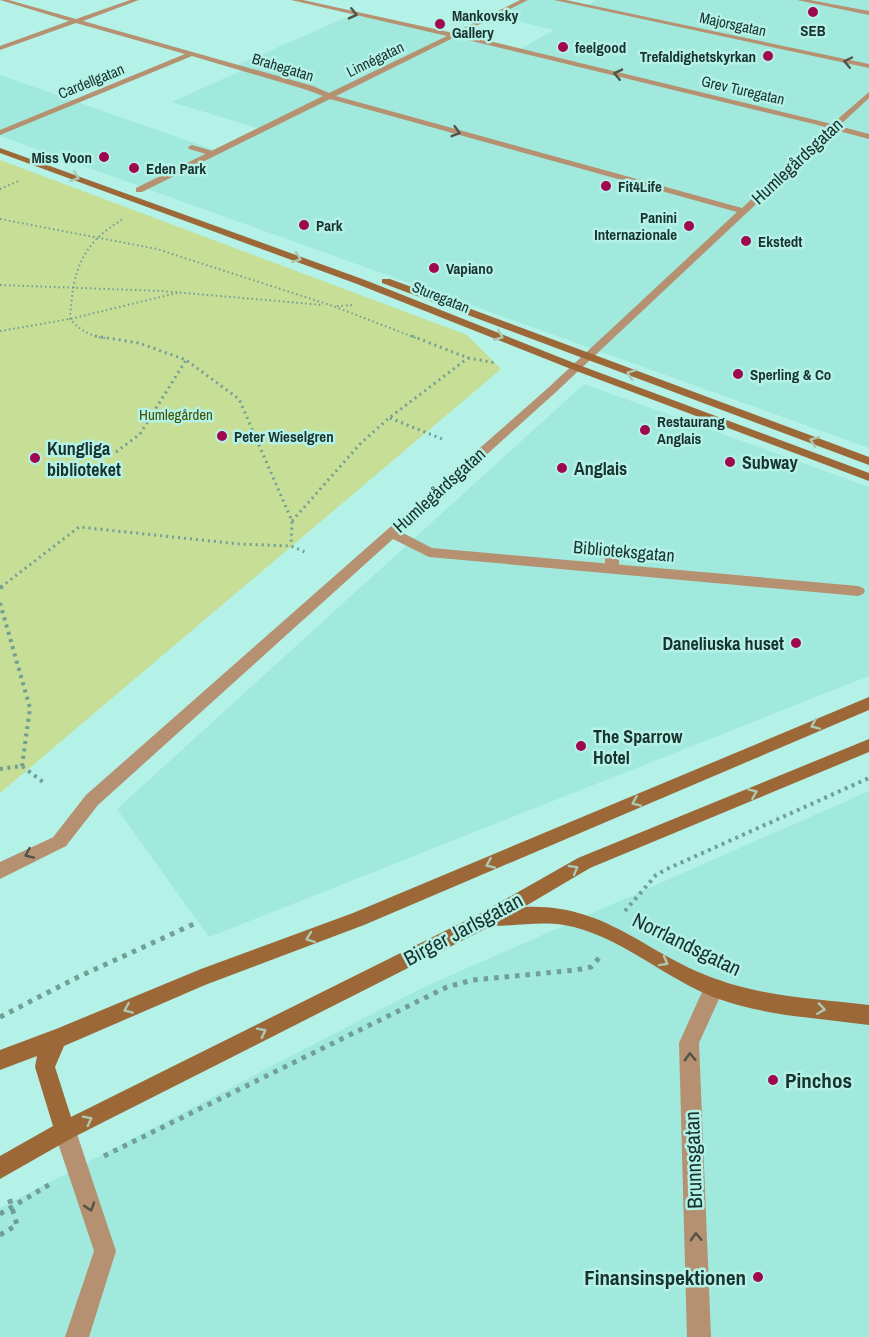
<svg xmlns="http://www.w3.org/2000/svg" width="869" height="1337" viewBox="0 0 869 1337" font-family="'Archivo Narrow',sans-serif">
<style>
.built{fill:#a1e9dc}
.green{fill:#c7de96}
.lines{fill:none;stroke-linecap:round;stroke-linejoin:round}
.path-far3{stroke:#719e96;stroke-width:2;stroke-dasharray:1.5 3;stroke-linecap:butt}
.path-far2{stroke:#719e96;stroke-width:3;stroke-dasharray:2 4;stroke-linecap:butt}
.path-far1{stroke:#719e96;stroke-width:4;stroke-dasharray:3 4.5;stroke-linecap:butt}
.path{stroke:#719e96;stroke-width:5;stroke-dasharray:4.5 6;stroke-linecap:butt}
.lane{fill:#b59172;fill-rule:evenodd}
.street{fill:#b59172;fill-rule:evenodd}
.secondary{fill:#9c6838;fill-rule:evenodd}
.oneway{stroke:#505346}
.oneway2{stroke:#adc8b2}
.poi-dot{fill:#9f084e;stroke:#b4f1e6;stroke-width:2}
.labels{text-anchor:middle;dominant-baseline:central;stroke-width:5;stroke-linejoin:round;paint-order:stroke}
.far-poi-label{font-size:15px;font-weight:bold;fill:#19322e;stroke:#b4f1e6;text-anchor:start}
.far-street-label{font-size:15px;fill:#19322e;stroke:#b4f1e6}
.far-park-label{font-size:15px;fill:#415201;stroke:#b4f1e6}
.street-label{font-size:18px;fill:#19322e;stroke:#b4f1e6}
.poi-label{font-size:18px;font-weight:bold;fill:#19322e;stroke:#b4f1e6;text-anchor:start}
.near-street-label{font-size:21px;fill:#19322e;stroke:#b4f1e6}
.near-poi-label{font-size:21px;font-weight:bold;fill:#19322e;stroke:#b4f1e6;text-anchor:start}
</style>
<rect width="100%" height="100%" fill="#b4f1e6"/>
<path class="built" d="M527,0h32l27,6 10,-6h273v448l-869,-312v-61l217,76 43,-22 -88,-27 73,-33 -10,-3 121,-53 161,38 37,-21 -59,-14z
M584,384l285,103v189l-660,261 -92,-128z
M869,791v546h-869v-129l420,-219z"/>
<path class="green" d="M0,160l467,175 34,34 -501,424z"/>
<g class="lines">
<path class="path-far3" d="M0,189l19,-8
M0,219l157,30 176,57 83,32
M0,285l162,6 161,14
M337,306l16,-1
M0,331l70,-12 111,-27
M105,338c-15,-2 -24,-7 -35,-19 3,-48 10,-74 53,-100"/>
<path class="path-far2" d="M95,336l44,7 47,17 53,39 53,122 -1,25
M412,336l56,22 28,5
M390,418l52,21
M116,452l24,-18 46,-74
M292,521l68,-77 29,-26 79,-60
M1,587l78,-60 160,17 52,2 16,7"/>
<path class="path-far1" d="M0,588l3,-2
M0,603l30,105 -8,58
M0,769l22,-3 21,16
M625,911l31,-36 11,-6 202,-91"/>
<path class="path" d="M0,1017l78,-40 120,-55
M104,1156l343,-169 26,-7 103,-10 15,-3 9,-10
M0,1214l52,-31
M0,1235l17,-10 -9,-31"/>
<path class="lane" d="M192,145l24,7 1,2 -4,2 -24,-7 -1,-2z
M612,549l7,5v14l-7,5 -7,-5v-14z
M60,834l6,2 3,5 -3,5 -66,33v-17z"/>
<path class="street" d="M0,0h9l67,19 54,-19h9l-56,21 230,65 16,7 118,-57 -156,-36h12l150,33 67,-33h8l-68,34 372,90 37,-32v6l-30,28 30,8v5l-34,-9 -279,262 -155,140 31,16 426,38 5,2 2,3 -2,3 -5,2 -429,-39 -36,-18 -295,266 -32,41 -6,2 -6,-2 -3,-5 3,-5 32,-41 462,-407 189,-176 -407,-113 -188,93h-6v-4l187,-92 -16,-6 -115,-34 -192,79v-5l185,-76 -109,-31 -76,27v-4l69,-25zM455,37l359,87 14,4 -86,80 -406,-112z
M554,0h12l303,64v4z
M797,0h13l59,11v4z
M714,979l7,2 3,7 -25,55 12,294h-24l-8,-294 28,-62z
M65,1120l7,4 4,7 40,120 -27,86h-24l29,-86 -40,-120 4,-7z"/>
<path class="secondary" d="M0,148l365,132 214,85 290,108v8l-298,-112 -214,-85 -357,-131z
M382,279h8l479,178v8l-487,-182z
M869,697v13l-505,215 -159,60 -141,61 -9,21 16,50 410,-204 97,-55 291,-119v13l-279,116 -66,39c84,-4 123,49 195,73 48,17 100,19 150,25v20c-51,-7 -104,-9 -153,-27 -51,-19 -98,-64 -152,-73 -24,-4 -48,1 -73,1l-419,212 -72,41v-23l53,-30 -18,-59 2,-11 -37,14v-20l56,-21 145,-60 152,-56z"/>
</g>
<defs><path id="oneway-chevron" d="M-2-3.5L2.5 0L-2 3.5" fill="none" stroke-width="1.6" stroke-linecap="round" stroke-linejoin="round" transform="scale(1.5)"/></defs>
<g class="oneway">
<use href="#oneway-chevron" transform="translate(353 14) rotate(13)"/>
<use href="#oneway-chevron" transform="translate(848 62) rotate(-168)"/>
<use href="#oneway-chevron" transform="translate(618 74) rotate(-167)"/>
<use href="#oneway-chevron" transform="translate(456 132) rotate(16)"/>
<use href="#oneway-chevron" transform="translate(29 854) rotate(156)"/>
<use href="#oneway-chevron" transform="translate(690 1057) rotate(-92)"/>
<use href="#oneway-chevron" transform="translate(90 1207) rotate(72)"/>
<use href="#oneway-chevron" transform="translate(696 1237) rotate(-92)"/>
</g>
<g class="oneway2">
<use href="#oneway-chevron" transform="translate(75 177) rotate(20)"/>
<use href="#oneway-chevron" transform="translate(297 258) rotate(20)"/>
<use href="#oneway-chevron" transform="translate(499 336) rotate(22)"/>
<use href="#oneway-chevron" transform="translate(631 374) rotate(-160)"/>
<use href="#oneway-chevron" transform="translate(814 441) rotate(-160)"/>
<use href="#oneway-chevron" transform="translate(815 725) rotate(157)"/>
<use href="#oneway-chevron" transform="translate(753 793) rotate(-23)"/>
<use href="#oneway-chevron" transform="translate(636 802) rotate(157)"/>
<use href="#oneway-chevron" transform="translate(490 864) rotate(157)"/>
<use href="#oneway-chevron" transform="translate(574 869) rotate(-30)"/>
<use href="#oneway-chevron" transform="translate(310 938) rotate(159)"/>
<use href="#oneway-chevron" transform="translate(664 962) rotate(29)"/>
<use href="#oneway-chevron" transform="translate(128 1009) rotate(157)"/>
<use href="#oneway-chevron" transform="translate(821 1009) rotate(8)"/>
<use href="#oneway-chevron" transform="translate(262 1032) rotate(-27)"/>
<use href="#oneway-chevron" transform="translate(88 1120) rotate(-27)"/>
</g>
<g class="poi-dot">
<circle cx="813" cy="12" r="6"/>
<circle cx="440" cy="24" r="6"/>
<circle cx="563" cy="47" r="6"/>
<circle cx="768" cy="56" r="6"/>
<circle cx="104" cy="157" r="6"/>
<circle cx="134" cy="168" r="6"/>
<circle cx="606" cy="186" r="6"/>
<circle cx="304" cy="225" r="6"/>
<circle cx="689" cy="226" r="6"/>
<circle cx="746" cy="241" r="6"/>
<circle cx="434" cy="268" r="6"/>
<circle cx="738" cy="374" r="6"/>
<circle cx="645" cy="430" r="6"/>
<circle cx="222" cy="436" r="6"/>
<circle cx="35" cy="458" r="6"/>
<circle cx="730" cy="462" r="6"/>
<circle cx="562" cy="468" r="6"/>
<circle cx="796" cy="643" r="6"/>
<circle cx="581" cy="746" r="6"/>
<circle cx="773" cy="1080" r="6"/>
<circle cx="758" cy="1277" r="6"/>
</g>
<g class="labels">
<g class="far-poi-label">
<text x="452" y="15">Mankovsky<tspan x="452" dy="17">Gallery</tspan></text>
<text x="813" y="30" text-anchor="middle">SEB</text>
<text x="575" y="47">feelgood</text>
<text x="756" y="56" text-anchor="end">Trefaldighetskyrkan</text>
<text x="92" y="157" text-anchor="end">Miss Voon</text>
<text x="146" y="168">Eden Park</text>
<text x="618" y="186">Fit4Life</text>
<text x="677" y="217" text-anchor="end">Panini<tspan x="677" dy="17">Internazionale</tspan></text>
<text x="316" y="225">Park</text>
<text x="758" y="241">Ekstedt</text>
<text x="446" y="268">Vapiano</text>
<text x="750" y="374">Sperling &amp; Co</text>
<text x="657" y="421">Restaurang<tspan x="657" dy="17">Anglais</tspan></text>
<text x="234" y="436">Peter Wieselgren</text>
</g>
<g class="far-street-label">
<text transform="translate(733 24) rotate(12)">Majorsgatan</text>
<text transform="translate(375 59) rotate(-26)">Linnégatan</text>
<text transform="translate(283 67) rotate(17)">Brahegatan</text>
<text transform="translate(91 81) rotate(-22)">Cardellgatan</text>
<text transform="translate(743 90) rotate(13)">Grev Turegatan</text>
<text transform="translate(441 297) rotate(22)">Sturegatan</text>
</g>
<g class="far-park-label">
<text x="176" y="414">Humlegården</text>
</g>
<g class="street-label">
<text transform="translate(797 161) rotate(-43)">Humlegårdsgatan</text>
<text transform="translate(439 490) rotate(-42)">Humlegårdsgatan</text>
<text transform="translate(624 551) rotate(5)">Biblioteksgatan</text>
</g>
<g class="poi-label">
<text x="47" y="448">Kungliga<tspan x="47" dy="21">biblioteket</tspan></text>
<text x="742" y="462">Subway</text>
<text x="574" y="468">Anglais</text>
<text x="784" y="643" text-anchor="end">Daneliuska huset</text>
<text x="593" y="736">The Sparrow<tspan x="593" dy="21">Hotel</tspan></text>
</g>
<g class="near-street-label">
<text transform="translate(463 929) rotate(-28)">Birger Jarlsgatan</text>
<text transform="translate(687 944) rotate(26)">Norrlandsgatan</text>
<text transform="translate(693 1160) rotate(-92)">Brunnsgatan</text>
</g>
<g class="near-poi-label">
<text x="785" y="1080">Pinchos</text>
<text x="746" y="1277" text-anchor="end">Finansinspektionen</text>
</g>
</g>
</svg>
